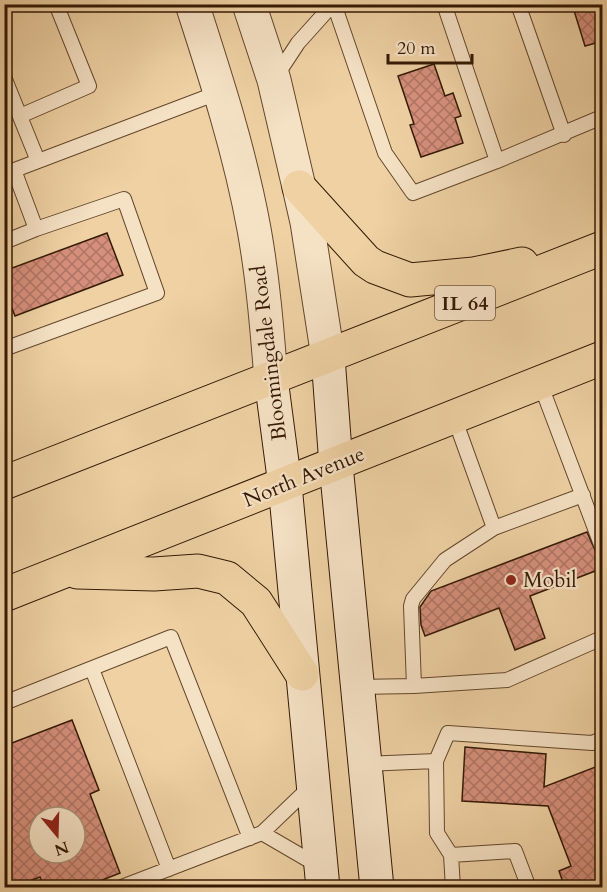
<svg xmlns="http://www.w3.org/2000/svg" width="607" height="892" viewBox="0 0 607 892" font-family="Cardo,serif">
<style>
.building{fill:url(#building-cross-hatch);stroke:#341903;stroke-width:1.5;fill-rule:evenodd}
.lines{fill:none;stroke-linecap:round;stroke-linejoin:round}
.service-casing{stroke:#63472b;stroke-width:16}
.tertiary-casing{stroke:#63472b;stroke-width:35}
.secondary-casing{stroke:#341903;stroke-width:35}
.primary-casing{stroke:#341903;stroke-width:35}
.service{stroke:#f5e1c4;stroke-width:14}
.tertiary{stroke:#f5e1c4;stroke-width:33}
.secondary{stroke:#f5e1c4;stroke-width:33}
.primary{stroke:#efd1a4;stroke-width:33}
.poi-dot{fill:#8f2418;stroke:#f5e1c4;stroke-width:2}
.labels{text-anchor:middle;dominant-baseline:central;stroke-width:4.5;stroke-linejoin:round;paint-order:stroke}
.shield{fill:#f5e1c4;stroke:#6e553d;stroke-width:1.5}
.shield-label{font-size:20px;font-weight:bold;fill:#341903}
.street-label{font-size:21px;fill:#341903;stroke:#f5e1c4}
.poi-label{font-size:21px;fill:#341903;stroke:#f5e1c4;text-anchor:start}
</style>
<defs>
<pattern id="building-cross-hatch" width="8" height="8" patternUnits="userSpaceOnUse" patternTransform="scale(1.5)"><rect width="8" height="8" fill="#d68f7c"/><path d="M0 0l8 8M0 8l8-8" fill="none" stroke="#ae7463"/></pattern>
</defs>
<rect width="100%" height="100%" fill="#efd1a4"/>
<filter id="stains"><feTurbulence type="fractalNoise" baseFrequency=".00333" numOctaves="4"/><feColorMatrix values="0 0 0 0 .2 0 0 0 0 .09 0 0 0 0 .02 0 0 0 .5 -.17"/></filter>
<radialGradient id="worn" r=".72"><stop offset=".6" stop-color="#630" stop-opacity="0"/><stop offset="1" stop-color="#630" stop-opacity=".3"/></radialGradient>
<path class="building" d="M572,4h31v37l-18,5z
M434,64l11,32 8,-3 8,23 -6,2 8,25 -42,14 -11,-32 4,-1 -16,-48z
M107,233l16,42 -108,41 -11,-28v-17z
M587,532l16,36 -73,28 15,42 -30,12 -16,-42 -74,28 -4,-11 -1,-18 11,-16z
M72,720l27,70 -9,4 30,79 -38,15h-38l-4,-11 -29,11h-7v-142zM39,817h36v36h-36z
M465,747l81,7 -2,33 59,-23v124h-38l-6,-17 12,-5 -23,-60 -86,-5z"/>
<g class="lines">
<g class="service-casing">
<path id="service" d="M334,4l51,149 28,40 84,-32 105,-44
M444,4l53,157
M518,4l46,131
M4,77l34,84
M275,78l23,-35 35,-39
M20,116l69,-30 -33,-82
M14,170l22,59
M4,174l216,-82
M4,242l32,-13 88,-30 33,94 -153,56
M540,383l62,164
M454,417l40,111 89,-33
M92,669l77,200
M414,686l-3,-80 2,-7 32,-39 49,-32
M357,687l57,-1 93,-6 95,-42
M4,703l167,-66 79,201
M436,761l12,-28 144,10 10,-4
M364,764l72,-3 1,72 14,22
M262,833l55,32
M119,888l143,-55 49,-47
M453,888l-2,-33 64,-4 14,37"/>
</g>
<g class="tertiary-casing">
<path id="tertiary" d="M192,4c24,74 48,148 62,225 9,50 13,100 17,150
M249,4l25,76 25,107 8,35 21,135"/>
</g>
<g class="secondary-casing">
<path id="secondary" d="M328,357l8,108 41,423
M271,379l14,106 38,403"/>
</g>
<g class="primary-casing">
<path id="primary" d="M299,187l67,74 9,6 35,13 64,-6 48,-10
M4,483l598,-235
M77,572l77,2 44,-3 29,7 29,24 46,72
M4,595l598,-237"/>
</g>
<use href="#service" class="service"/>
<use href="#tertiary" class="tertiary"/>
<use href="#secondary" class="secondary"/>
<use href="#primary" class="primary"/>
</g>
<circle class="poi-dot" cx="511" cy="580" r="6"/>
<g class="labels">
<rect class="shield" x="435" y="286" width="60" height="34" rx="4.5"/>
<g class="shield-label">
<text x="465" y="303">IL 64</text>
</g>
<g class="street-label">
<text transform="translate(269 353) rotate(-97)">Bloomingdale Road</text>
<text transform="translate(304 477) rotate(-22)">North Avenue</text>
</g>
<g class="poi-label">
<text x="523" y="580">Mobil</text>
</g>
</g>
<rect width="607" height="892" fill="none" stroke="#efd1a4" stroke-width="24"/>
<rect x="6" y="6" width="595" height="880" fill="none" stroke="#341903" stroke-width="3"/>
<rect x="12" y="12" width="583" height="868" fill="none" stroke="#341903" stroke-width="1.5"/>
<g transform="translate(57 835) rotate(161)"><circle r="28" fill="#f5e1c4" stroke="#a89177" stroke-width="1.5"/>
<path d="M0-4.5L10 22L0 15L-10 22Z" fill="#8f2418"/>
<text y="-9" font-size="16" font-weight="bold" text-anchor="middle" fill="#341903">N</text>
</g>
<path d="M388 54v9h84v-9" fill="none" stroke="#341903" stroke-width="3"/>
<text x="397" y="54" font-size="18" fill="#341903" stroke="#f5e1c4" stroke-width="4.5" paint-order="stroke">20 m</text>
<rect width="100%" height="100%" filter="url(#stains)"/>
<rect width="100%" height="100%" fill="url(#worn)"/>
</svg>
